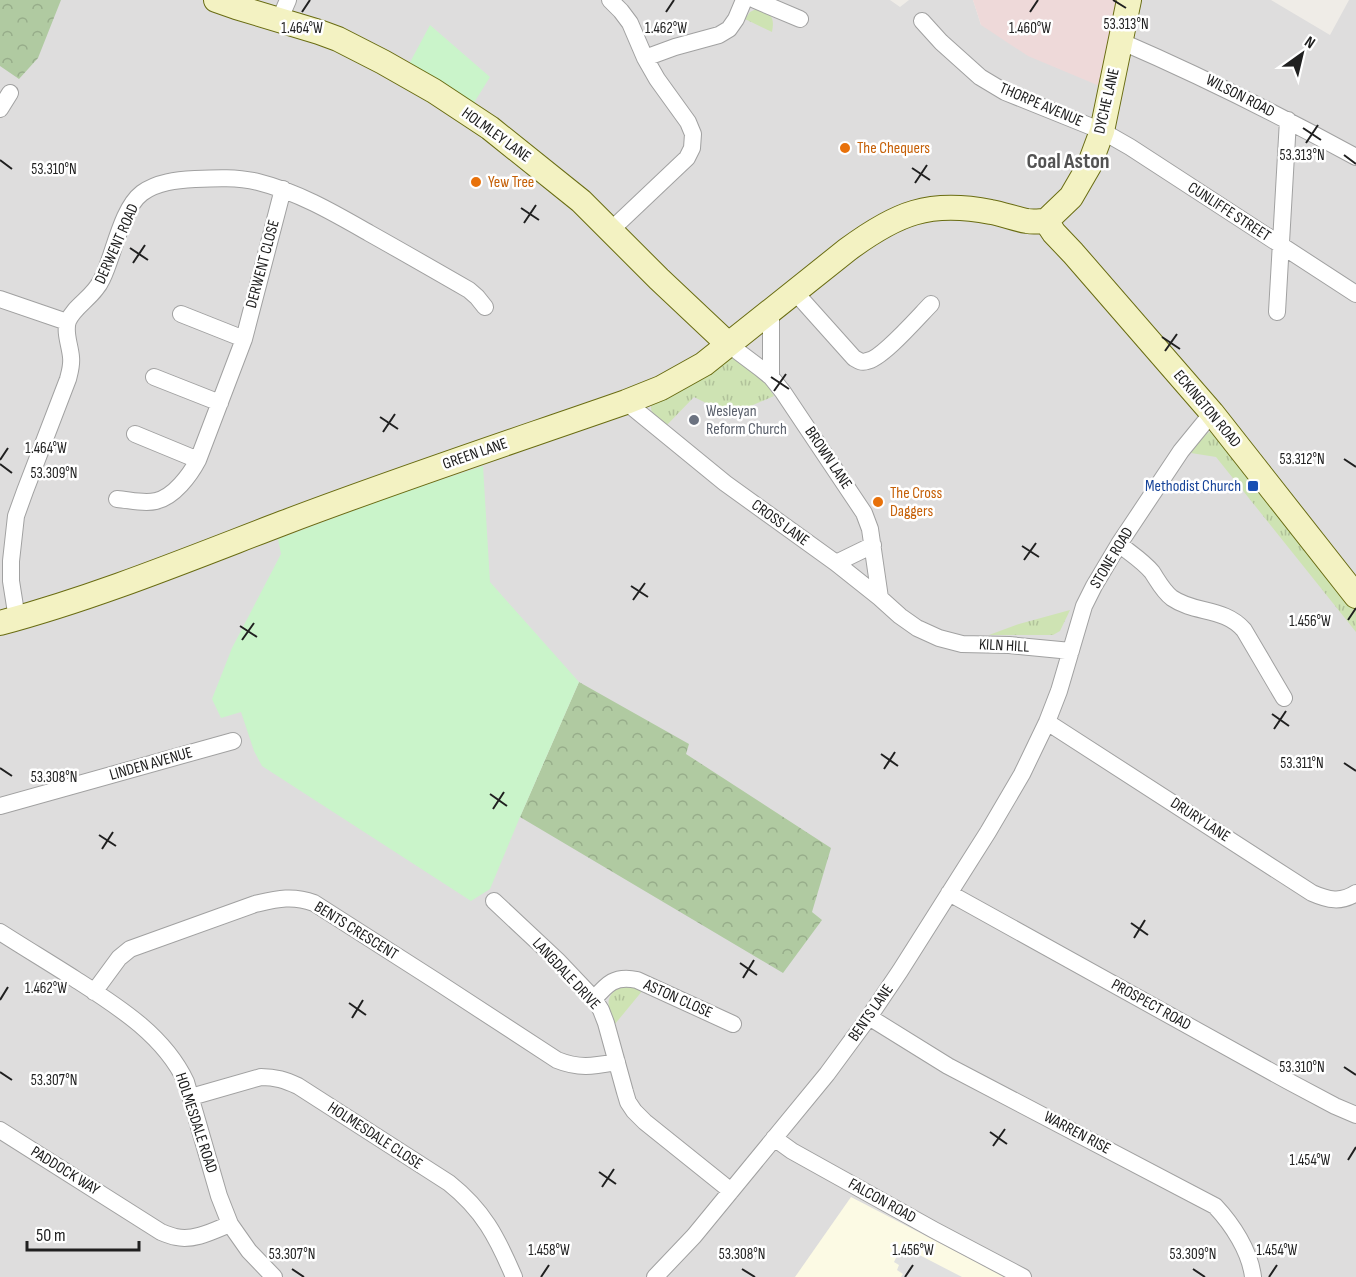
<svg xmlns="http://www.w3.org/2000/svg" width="1356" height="1277" viewBox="0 0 1356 1277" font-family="'Sofia Sans Condensed',sans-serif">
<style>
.residential{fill:#dedddd}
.commercial{fill:#eed9d9}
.education{fill:#fcfae4}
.grass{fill:url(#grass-tufts)}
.forest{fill:url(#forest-crowns)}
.park{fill:#caf4ca}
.parking{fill:#e0e0e0}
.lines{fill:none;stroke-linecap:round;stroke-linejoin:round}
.minor-casing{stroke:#a1a1a1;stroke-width:18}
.secondary-casing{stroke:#696c12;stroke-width:26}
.minor{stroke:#fff;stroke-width:16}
.secondary{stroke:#f3f2c2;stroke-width:24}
.ticks{fill:none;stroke:#202020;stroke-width:2}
.food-dot{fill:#e8710a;stroke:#fff;stroke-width:2}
.worship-dot{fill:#6b7280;stroke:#fff;stroke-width:2}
.transit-dot{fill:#1a4fb4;stroke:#fff;stroke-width:2}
.labels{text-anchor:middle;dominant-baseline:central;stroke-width:5;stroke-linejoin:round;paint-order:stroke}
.street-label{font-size:16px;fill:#202020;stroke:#fff}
.food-label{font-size:16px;fill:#c56008;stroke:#fff;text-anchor:start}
.worship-label{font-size:16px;fill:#5b616d;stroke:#fff;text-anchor:start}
.transit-label{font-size:16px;fill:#164399;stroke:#fff;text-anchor:end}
.district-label{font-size:22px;font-weight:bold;fill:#535353;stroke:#fff}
.ticks-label{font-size:15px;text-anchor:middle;fill:#202020;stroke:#fff;stroke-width:5;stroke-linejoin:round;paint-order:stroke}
</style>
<defs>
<pattern id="grass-tufts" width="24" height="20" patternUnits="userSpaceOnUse" patternTransform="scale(1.5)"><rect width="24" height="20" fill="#cee3b3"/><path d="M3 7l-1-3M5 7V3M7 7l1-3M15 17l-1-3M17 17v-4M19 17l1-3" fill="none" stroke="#b1c29a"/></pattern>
<pattern id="forest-crowns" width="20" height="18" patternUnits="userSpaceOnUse" patternTransform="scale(1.5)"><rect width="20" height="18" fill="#b0caa1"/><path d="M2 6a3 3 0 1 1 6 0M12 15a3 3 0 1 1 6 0" fill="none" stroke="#97ad8a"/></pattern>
</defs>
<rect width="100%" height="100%" fill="#efece7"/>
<path class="residential" d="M0,0h890l10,7 9,-7h64l8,25 137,-25h153l59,35 19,-35h7v1277h-1356z"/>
<path class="commercial" d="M973,0h145l-16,87 -74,-31 -47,-31z"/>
<path class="education" d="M851,1197l154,80h-210z"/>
<path class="grass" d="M756,9c15,5 19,7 16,23l-27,-13 5,-7z
M731,356l31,21 12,19 -35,15 -19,-1 -26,-13 -28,29c-6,-5 -16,-11 -15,-20z
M1209,432h6l58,69 83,107v24l-140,-175 -25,-4 10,-14z
M1070,610l-10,21 -7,4h-64l30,-11z
M624,985l19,5 -28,34c-8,-18 -12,-29 9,-39z"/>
<path class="forest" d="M0,0h61l-23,58 -19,21 -19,-13z
M579,682l110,62 -3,10 145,94 -19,64 10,8 -39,53 -263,-156z"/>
<path class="park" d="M430,25l60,52 -18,29 -64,-40z
M483,466l7,116 89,100 -59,135 -30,72 -19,12 -209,-135 -8,-15 -13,-39 -20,6 -9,-19 20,-51 49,-94 -3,-15 117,-44z"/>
<path class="parking" d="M902,1246l60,31h-61l2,-3 -6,-4 2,-5 -5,-3z"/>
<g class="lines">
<g class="minor-casing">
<path id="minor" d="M610,0l11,11 9,12 15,35 12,21 31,43 5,12 -1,14 -5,10 -76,72
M755,0l45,19
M279,21l9,-21
M922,21l19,21 39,35 25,15 97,39 28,16 226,147
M1120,41c81,35 159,74 236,116
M645,58l30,-11 44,-12 10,-6 7,-10 8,-19
M0,109l10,-16
M794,291l60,67c5,3 8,5 13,3 15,-2 52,-45 64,-57
M0,299l67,23
M771,309v68
M1277,312l11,-192
M181,314l63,25
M728,344l32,24 11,9 12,15 81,121 6,16 10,69
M154,377l66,26
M626,402l99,81 111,80 44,35 20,18 17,12 22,10 23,6 47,1 62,6
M135,434l63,26
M117,499c13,1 27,5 39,2 18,-4 34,-26 42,-41l46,-121 39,-150
M1119,544c11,9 24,17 33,28 6,9 11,19 20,26 23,16 52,9 72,32l40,68
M836,563l37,-18
M17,619l-6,-38v-20l5,-45 9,-25 43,-112c2,-8 4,-14 3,-22 -1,-12 -7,-25 -3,-36 6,-15 26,-24 34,-42 12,-24 19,-70 40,-86 15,-11 35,-13 53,-14 21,-1 42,-2 63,3 40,10 76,31 111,51 34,19 67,38 100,57l8,7 8,10
M1047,722l265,171c16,7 29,10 44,0
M0,806l233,-65
M949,893l339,188 47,25 21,9
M494,901l63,59 37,39 7,11 5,13 19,69 3,10 6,9 11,11 86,69
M0,932c25,16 50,31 75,47 42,27 89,56 111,103l33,114 11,28 19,27 25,26
M94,992l25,-34 11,-9 125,-45c22,-5 37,-9 59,-1l122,78 121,79c22,9 37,6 60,2
M594,999c13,-15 21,-24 43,-19l96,44
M869,1017l79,49 267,140c17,18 35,45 38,71
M191,1097l70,-20c15,0 24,3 37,9l151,97c34,27 48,54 65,94
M0,1130l161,102c5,2 10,4 15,5 18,4 37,-6 54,-13
M774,1138l18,13 142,79 89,47
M655,1277l39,-41 133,-162 42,-57 31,-46 88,-139 34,-58 25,-52 12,-31 25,-85 10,-20 25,-42 62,-93 31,-38"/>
</g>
<g class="secondary-casing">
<path id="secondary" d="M216,0l20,7 83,25 19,7 45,23 51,29 56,37 91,73 78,78 69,65
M1046,221l8,12 19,20 139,160 144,183
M1046,221l25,-24 18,-31 13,-35 27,-131
M0,623c97,-26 189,-64 283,-100 113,-43 228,-81 343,-121l35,-14 43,-24 143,-114c50,-37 82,-50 144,-38 12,2 24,7 36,9 7,1 13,0 19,0"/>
</g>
<use href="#minor" class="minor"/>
<use href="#secondary" class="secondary"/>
</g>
<path class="ticks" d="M1113,0l13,8M302,12l8,-12M666,12l8,-12M1030,12l8,-12M1303,128l18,12M1306,143l12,-18M1344,155l12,9M0,160l12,9M912,168l18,12M915,183l12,-18M521,208l18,12M524,223l12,-18M130,248l18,12M133,263l12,-18M1162,337l18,12M1165,351l12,-17M771,377l18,12M774,391l12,-17M380,417l18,12M383,432l12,-18M1344,459l12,8M0,460l8,-12M0,464l12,9M1022,546l17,11M1024,560l12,-17M631,586l17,11M633,600l12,-17M1348,620l8,-12M240,626l17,11M242,640l12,-17M1272,714l17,12M1274,729l12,-18M881,754l17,12M1344,763l12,8M0,768l12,8M884,769l11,-17M490,794l17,12M493,809l11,-17M99,835l17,11M102,849l11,-17M1131,923l17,12M1134,938l11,-18M740,963l17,12M743,978l11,-18M0,1000l8,-13M349,1003l17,12M352,1018l11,-18M1344,1067l12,8M0,1072l12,8M990,1132l17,12M993,1146l12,-17M1348,1160l8,-13M599,1172l17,12M602,1187l12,-18M292,1269l12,8M742,1269l13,8M1193,1269l12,8M541,1277l8,-12M905,1277l8,-12M1269,1277l8,-12"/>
<g class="food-dot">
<circle cx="845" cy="148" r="6"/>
<circle cx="476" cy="182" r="6"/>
<circle cx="878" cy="502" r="6"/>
</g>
<circle class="worship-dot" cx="694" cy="420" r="6"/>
<rect class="transit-dot" x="1247" y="480" width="12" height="12" rx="3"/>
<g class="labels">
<g class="street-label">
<text transform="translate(1240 96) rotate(27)">WILSON ROAD</text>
<text transform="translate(1107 101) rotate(-77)">DYCHE LANE</text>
<text transform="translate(1041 105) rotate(23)">THORPE AVENUE</text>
<text transform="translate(496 135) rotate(36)">HOLMLEY LANE</text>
<text transform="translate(1229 212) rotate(33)">CUNLIFFE STREET</text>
<text transform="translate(117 244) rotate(-66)">DERWENT ROAD</text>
<text transform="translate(263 264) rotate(-75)">DERWENT CLOSE</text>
<text transform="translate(1207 409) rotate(50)">ECKINGTON ROAD</text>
<text transform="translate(475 454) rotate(-19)">GREEN LANE</text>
<text transform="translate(828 458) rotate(56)">BROWN LANE</text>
<text transform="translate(780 523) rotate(36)">CROSS LANE</text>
<text transform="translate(1112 558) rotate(-59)">STONE ROAD</text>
<text transform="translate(1004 646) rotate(3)">KILN HILL</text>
<text transform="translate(151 764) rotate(-16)">LINDEN AVENUE</text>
<text transform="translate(1200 820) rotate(33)">DRURY LANE</text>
<text transform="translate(356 931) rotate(32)">BENTS CRESCENT</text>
<text transform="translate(566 974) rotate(47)">LANGDALE DRIVE</text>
<text transform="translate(678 999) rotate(24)">ASTON CLOSE</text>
<text transform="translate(1151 1005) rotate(29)">PROSPECT ROAD</text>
<text transform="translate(871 1013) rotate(-55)">BENTS LANE</text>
<text transform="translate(196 1123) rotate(72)">HOLMESDALE ROAD</text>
<text transform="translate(1077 1133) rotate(28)">WARREN RISE</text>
<text transform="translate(375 1136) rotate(33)">HOLMESDALE CLOSE</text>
<text transform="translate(65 1171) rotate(32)">PADDOCK WAY</text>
<text transform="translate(882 1201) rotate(29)">FALCON ROAD</text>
</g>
<g class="food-label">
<text x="857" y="148">The Chequers</text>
<text x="488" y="182">Yew Tree</text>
<text x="890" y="493">The Cross<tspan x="890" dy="18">Daggers</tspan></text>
</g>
<g class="worship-label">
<text x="706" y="411">Wesleyan<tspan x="706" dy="18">Reform Church</tspan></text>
</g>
<g class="transit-label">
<text x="1241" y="486">Methodist Church</text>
</g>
<g class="district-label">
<text x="1068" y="161">Coal Aston</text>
</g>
</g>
<g class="ticks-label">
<text x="1126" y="29">53.313°N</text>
<text x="302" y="33">1.464°W</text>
<text x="666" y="33">1.462°W</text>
<text x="1030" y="33">1.460°W</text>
<text x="1302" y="160">53.313°N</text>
<text x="54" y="174">53.310°N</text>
<text x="46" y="453">1.464°W</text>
<text x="1302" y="464">53.312°N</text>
<text x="54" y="478">53.309°N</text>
<text x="1310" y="626">1.456°W</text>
<text x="1302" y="768">53.311°N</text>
<text x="54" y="782">53.308°N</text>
<text x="46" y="993">1.462°W</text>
<text x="1302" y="1072">53.310°N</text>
<text x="54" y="1085">53.307°N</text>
<text x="1310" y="1165">1.454°W</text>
<text x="549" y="1255">1.458°W</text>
<text x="913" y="1255">1.456°W</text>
<text x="1277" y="1255">1.454°W</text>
<text x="292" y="1259">53.307°N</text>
<text x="742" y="1259">53.308°N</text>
<text x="1193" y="1259">53.309°N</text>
</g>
<g transform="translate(1302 54) rotate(34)" stroke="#ffffff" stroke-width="4.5" paint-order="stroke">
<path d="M0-4.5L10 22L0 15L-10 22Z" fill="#202020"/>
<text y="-9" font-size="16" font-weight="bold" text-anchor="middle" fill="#202020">N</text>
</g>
<path d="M27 1241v9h112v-9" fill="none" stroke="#202020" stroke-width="3"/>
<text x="36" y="1241" font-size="18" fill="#202020" stroke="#ffffff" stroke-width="4.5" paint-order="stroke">50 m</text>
</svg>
